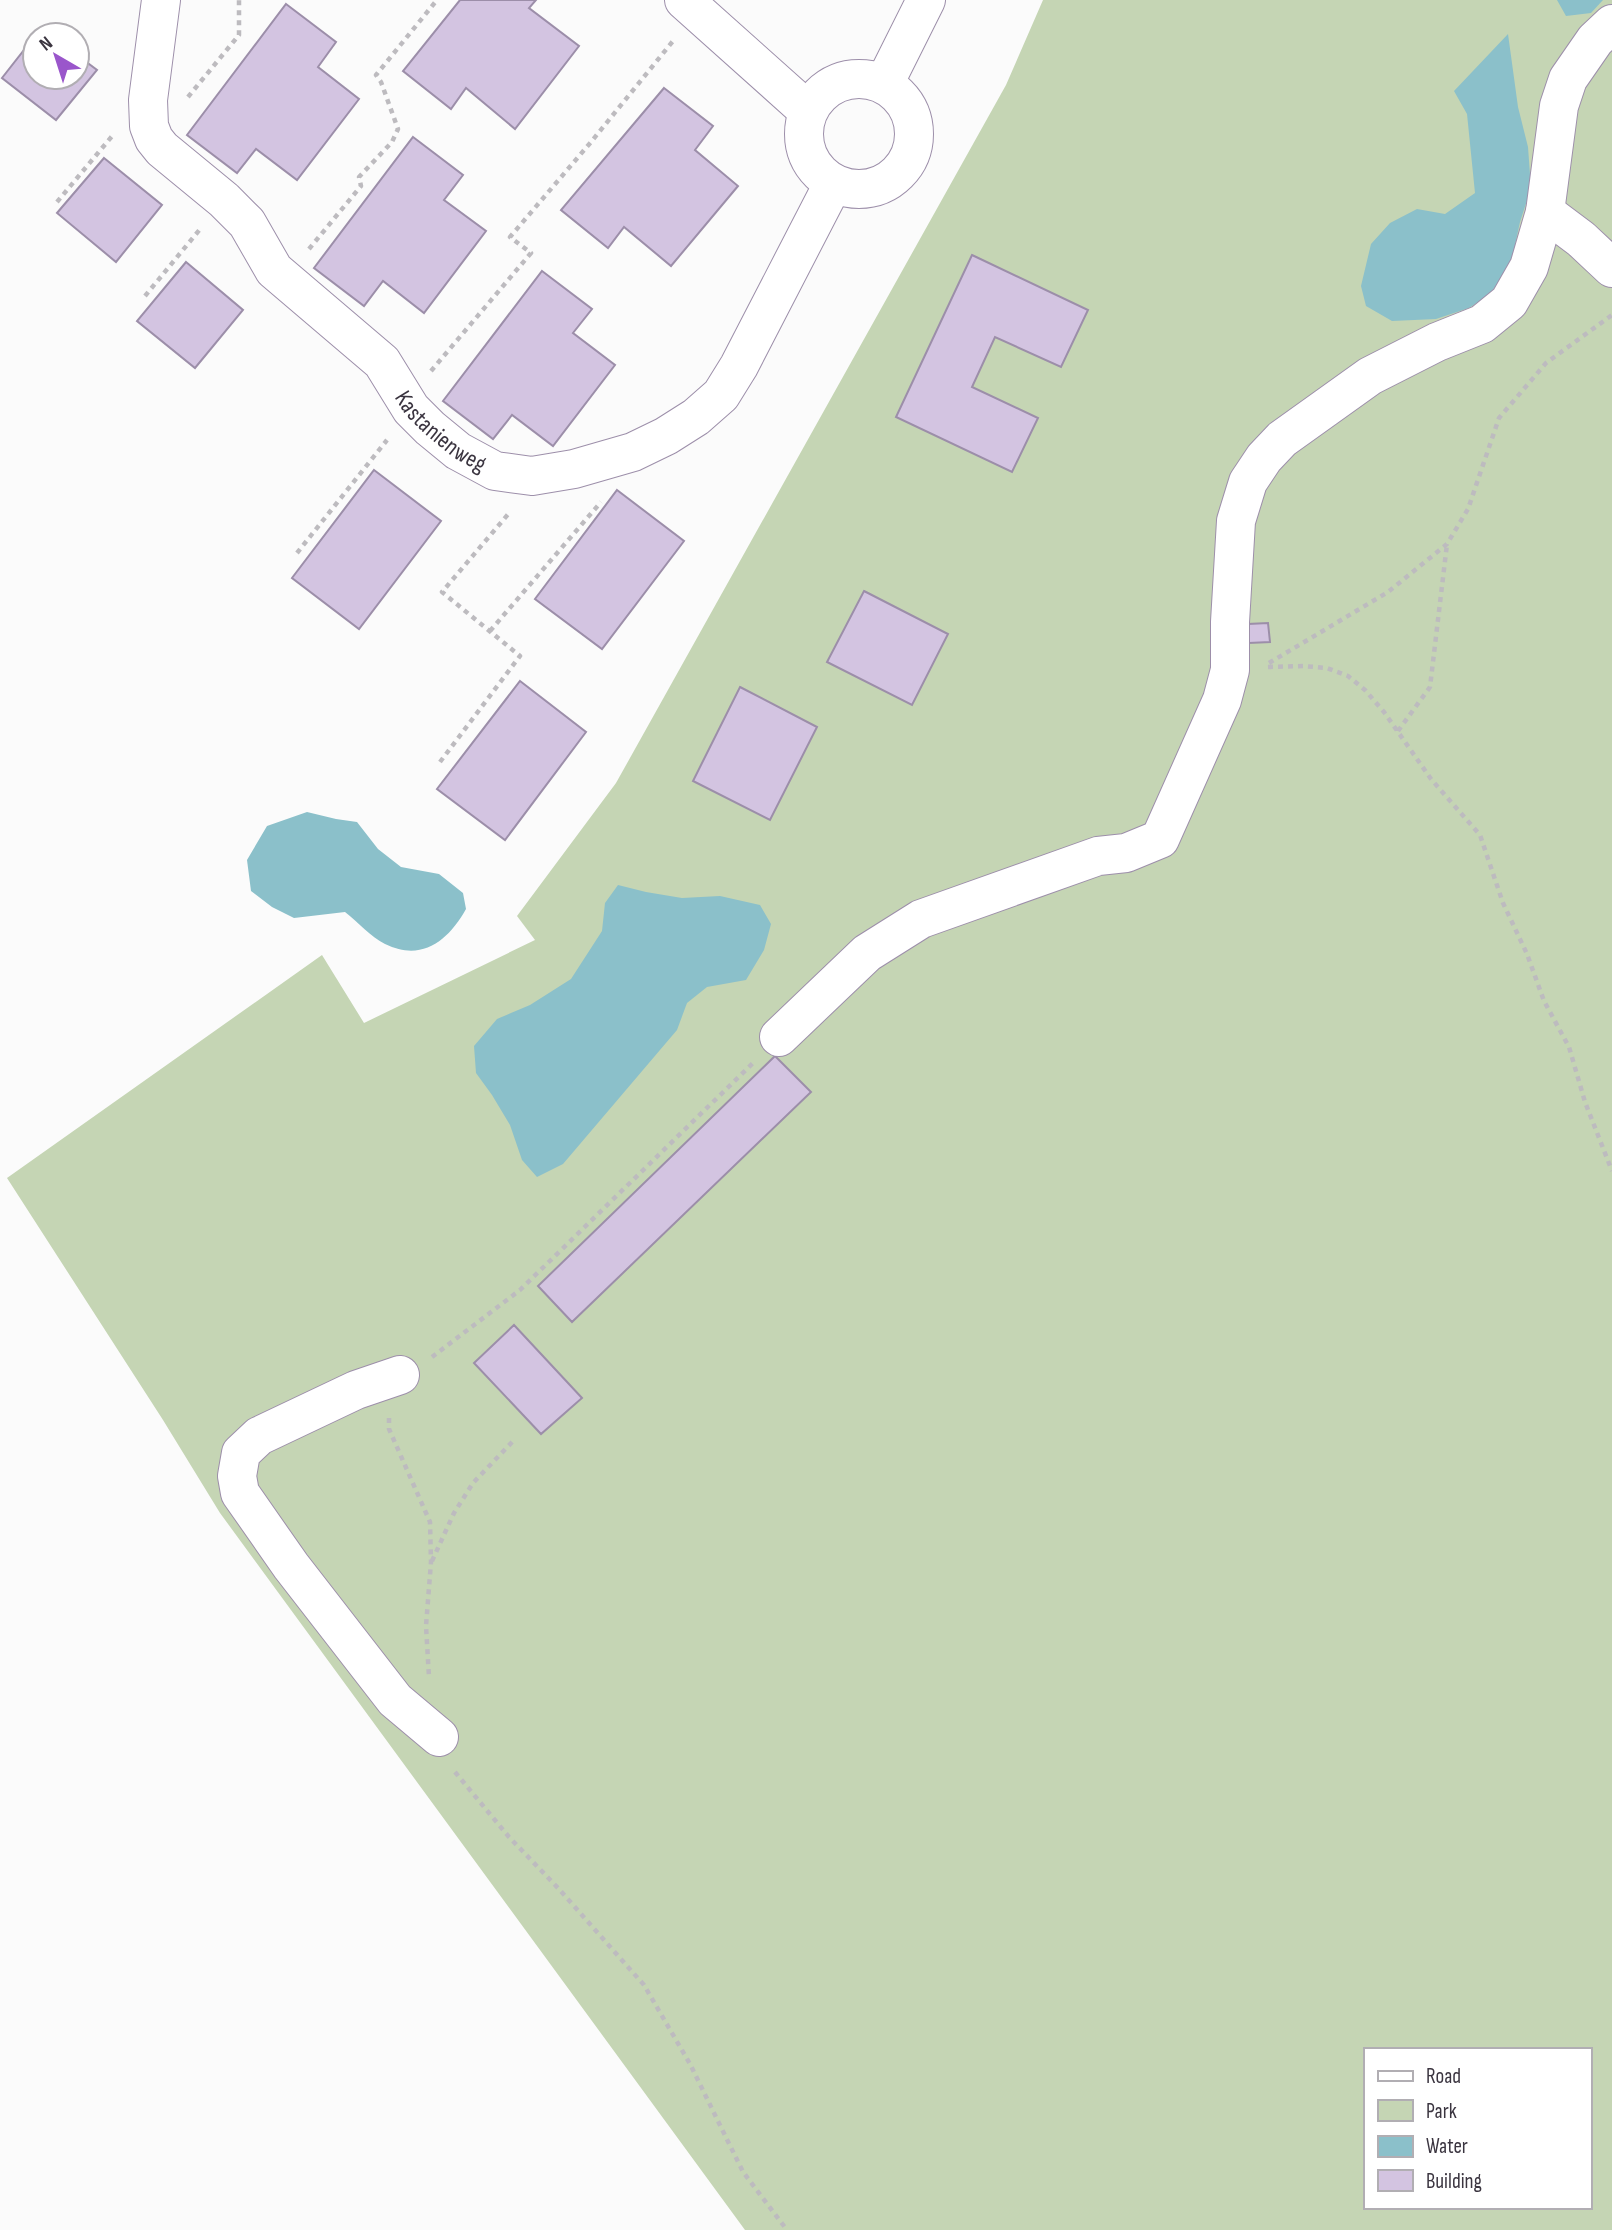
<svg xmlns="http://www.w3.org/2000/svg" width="1612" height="2230" viewBox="0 0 1612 2230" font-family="'Sofia Sans Condensed',sans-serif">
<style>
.green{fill:#c5d5b4;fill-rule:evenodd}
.water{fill:#8bc0ca}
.building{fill:#d3c4e1;stroke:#9c8ea9;stroke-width:2}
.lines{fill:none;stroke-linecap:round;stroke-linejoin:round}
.minor-casing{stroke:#9d8faa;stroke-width:40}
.path{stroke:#bdbbbf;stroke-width:4.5;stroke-dasharray:5 5;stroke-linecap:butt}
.minor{stroke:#fff;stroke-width:38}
.labels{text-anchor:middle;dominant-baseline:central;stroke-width:7;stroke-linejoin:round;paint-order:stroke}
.street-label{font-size:24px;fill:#3b3540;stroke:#fff}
</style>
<rect width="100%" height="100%" fill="#fbfbfb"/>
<path class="green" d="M1043,0h569v2230h-867l-525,-717 -57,-93 -156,-242 315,-223 42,68 171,-83 -18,-24 99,-133 390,-698zM1365,2050h224v157h-224z"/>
<path class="water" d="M1557,0h46l-12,13 -25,3z
M1508,34l10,73 10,40 3,41 -11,34 -9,42 -21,30 -21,14 -33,11 -44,2 -26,-15 -5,-20 10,-42 19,-21 27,-14 28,5 30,-21 -8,-79 -13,-23z
M307,812l29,7 21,3 21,27 23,18 38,7 24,19 3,16c-18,32 -44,53 -81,35 -14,-7 -27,-22 -40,-32l-51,6 -22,-11 -21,-16 -4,-31 20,-34z
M618,885l28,7 36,6 38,-2 40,9 11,19 -7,26 -18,30 -39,7 -20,16 -10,27 -114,134 -26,13 -15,-17 -12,-35 -18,-30 -16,-22 -2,-27 23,-27 33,-14 41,-26 31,-48 3,-28z"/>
<path class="building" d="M460,0h76l-7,8 50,38 -64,83 -49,-41 -15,21 -48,-38z
M286,4l50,38 -18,25 41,32 -62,81 -41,-31 -19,24 -50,-38z
M35,36v41h42v-22l20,15 -41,50 -54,-42z
M664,88l49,38 -18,24 43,36 -67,80 -47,-39 -16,21 -47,-38z
M413,137l50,38 -19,25 42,31 -62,82 -41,-32 -19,25 -50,-38z
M104,158l58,47 -46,57 -59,-49z
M972,255l116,55 -27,57 -66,-30 -23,50 66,31 -26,54 -116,-55z
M186,262l57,48 -48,58 -58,-47z
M542,271l50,38 -19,24 42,32 -62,81 -41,-31 -19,24 -50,-38z
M374,470l67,51 -82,108 -67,-51z
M617,490l67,51 -82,108 -67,-50z
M864,591l84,43 -36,71 -85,-43z
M1268,623l2,19 -21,1 -1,-19z
M520,681l66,51 -81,108 -68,-51z
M740,687l77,40 -47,93 -77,-39z
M775,1056l36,36 -239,230 -34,-36z
M514,1325l68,73 -41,36 -67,-71z"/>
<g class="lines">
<g class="minor-casing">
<g id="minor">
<path id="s1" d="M161,0l-13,100 1,26 5,13 8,10 62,51 23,23 27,47 108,92 29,47 19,19 28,23 37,20 37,5 42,-7 59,-17 33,-16 30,-19 25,-22 18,-29 94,-182"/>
<path d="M684,0l124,111"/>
<circle cx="859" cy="134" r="55"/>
<path d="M884,84l42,-84"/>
<path d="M1545,212l36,27 31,29"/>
<path d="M779,1037l88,-84 54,-34 177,-63 28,-3 34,-14 62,-139 8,-30v-48l6,-101 12,-39 16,-24 18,-19 88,-63 67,-34 45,-18 27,-22 20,-35 16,-55 14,-106 9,-27 27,-39 17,-16"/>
<path d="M400,1375l-44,15 -97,46 -18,17 -4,23 3,17 51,73 104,134 44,37"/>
</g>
</g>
<path class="path" d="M188,97l51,-62v-35
M57,202l56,-67
M309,249l52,-63 -2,-9 33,-35 6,-13 -17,-47 -5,-7 61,-75
M145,296l56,-68
M431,371l100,-118 -21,-16 81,-95 82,-101
M297,553l90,-113
M490,631l111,-129
M1269,663l119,-71 59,-48 21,-35 31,-91 47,-55 66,-48
M1268,667l35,-1 24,2 21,8 17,14 19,22 47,67 49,56 23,68 24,51 17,47 25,46 16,55 27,69
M1398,731l32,-44 17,-143
M440,762l80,-106 -78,-64 68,-80
M432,1357l88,-67 233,-227
M389,1418v11l41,93 1,40 -5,64 3,51
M432,1561l22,-48 19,-30 41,-43
M455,1772l54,65 49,51 86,97 46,79 53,108 44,58"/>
<use href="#minor" class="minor"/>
</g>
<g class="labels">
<g class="street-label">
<text stroke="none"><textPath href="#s1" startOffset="555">Kastanienweg</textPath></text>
</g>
</g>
<rect x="1364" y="2048" width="228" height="161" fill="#ffffff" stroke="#b1aeb3" stroke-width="2"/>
<rect x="1378" y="2071" width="35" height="10" fill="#ffffff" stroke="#b1aeb3" stroke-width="2"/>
<text x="1426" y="2083" font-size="21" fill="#3b3540">Road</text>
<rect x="1378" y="2100" width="35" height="21" fill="#c5d5b4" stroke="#b1aeb3" stroke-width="2"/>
<text x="1426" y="2118" font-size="21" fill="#3b3540">Park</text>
<rect x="1378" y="2136" width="35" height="21" fill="#8bc0ca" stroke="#b1aeb3" stroke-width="2"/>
<text x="1426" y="2153" font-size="21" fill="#3b3540">Water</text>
<rect x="1378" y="2170" width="35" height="21" fill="#d3c4e1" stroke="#b1aeb3" stroke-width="2"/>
<text x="1426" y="2188" font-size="21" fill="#3b3540">Building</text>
<g transform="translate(56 56) rotate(321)"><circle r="33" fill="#ffffff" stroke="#b1aeb3" stroke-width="2"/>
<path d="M0-5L12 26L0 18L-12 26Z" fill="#9a56cb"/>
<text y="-10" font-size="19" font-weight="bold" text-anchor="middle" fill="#3b3540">N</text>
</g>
</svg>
